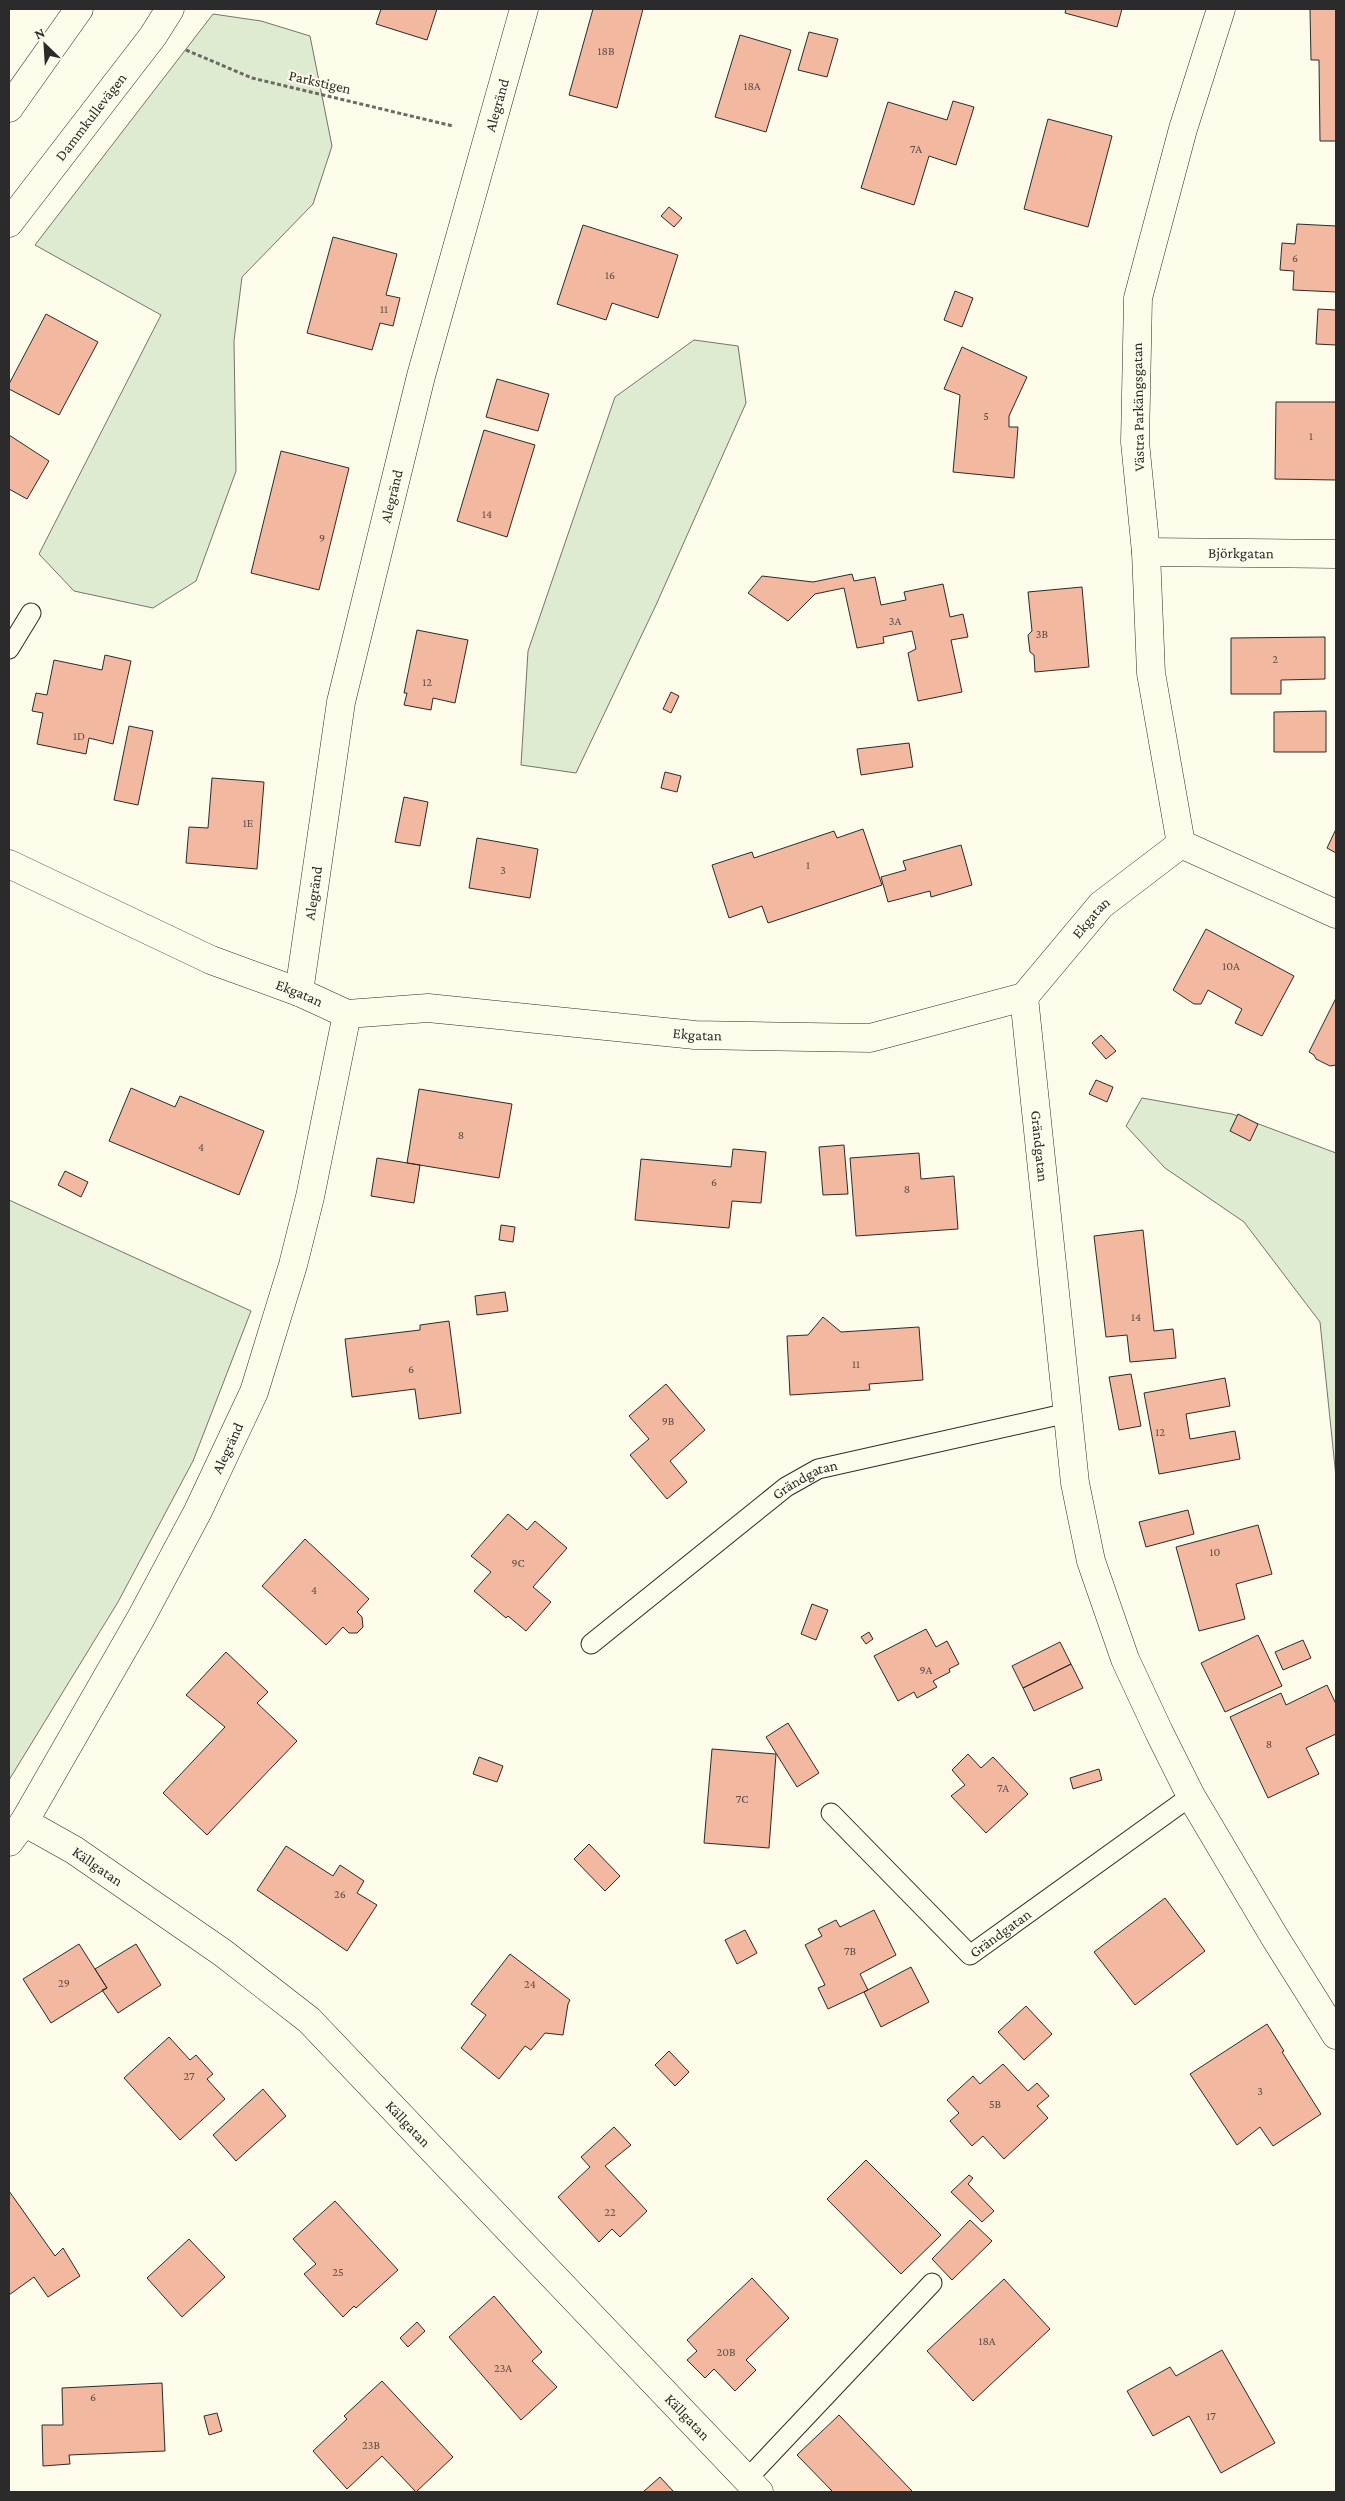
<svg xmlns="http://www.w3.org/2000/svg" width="1345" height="2501" viewBox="0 0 1345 2501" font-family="'Crimson Pro',serif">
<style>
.green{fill:#deebd1;stroke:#74746e}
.building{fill:#f2b8a0;stroke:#2b2b2b}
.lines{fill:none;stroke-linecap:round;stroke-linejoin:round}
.service-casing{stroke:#2b2b2b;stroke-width:21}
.minor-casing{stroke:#2b2b2b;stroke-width:29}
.tertiary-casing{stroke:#2b2b2b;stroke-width:29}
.path{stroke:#6a6964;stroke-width:3;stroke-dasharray:4 2.5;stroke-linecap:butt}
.service{stroke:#fdfbea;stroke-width:19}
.minor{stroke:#fdfbea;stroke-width:28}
.tertiary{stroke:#fdfbea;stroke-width:28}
.labels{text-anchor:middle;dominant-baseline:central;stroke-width:4;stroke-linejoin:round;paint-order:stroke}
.number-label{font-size:12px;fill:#5d4e48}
.street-label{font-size:15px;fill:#2b2b2b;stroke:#fdfbea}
</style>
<rect width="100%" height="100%" fill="#fdfbea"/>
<path class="green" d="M213,14l48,7 49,15 22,110 -19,58 -71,73 -8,64 2,130 -40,110 -43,27 -79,-17 -35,-37 122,-239 -126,-70z
M694,340l44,6 8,57 -90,202 -80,168 -55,-8 7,-114 87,-254z
M1142,1098l90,16 104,39v324l-16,-155 -76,-100 -79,-54 -39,-42z
M9,1200l242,111 -58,150 -75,141 -109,178z"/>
<path class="building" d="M381,9h56l-10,31 -51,-16z
M593,9h50l-26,99 -48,-13z
M1066,9h56l-5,18 -52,-14z
M1310,9h26v132h-16l-1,-81h-8z
M809,32l29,7 -11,38 -29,-7z
M740,35l51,15 -25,82 -51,-15z
M953,101l21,6 -18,58 -27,-9 -15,49 -53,-17 27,-86 59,18z
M1048,119l64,17 -24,91 -64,-18z
M669,207l13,11 -8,9 -13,-11z
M1297,224l39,2v66l-43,-2 1,-19 -14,-1 2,-27 13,1z
M583,225l95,30 -20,63 -46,-15 -6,17 -49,-16z
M333,237l64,17 -11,41 14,3 -7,28 -13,-3 -8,27 -65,-17z
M955,291l18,7 -11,29 -18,-7z
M1318,309l18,1v35l-20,-1z
M46,314l52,28 -39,73 -50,-26v-5z
M962,347l65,30 -18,39v11h9l-4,51 -61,-6 7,-77 -16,-6z
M497,379l52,15 -11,37 -52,-14z
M1276,402h60v78l-61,-1z
M484,430l51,15 -28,92 -50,-16z
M9,435l40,26 -22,38 -18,-10z
M281,451l68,17 -30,122 -68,-17z
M852,574l2,7 21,-4 6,28 25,-5 -2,-8 39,-8 7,33 13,-3 5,23 -17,3 11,52 -44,9 -10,-48 8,-4 -4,-18 -29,6 1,6 -27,5 -13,-60 -29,6 -27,27 -40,-28 14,-17 51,6z
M1082,587l7,80 -54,5 -1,-17 -4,-3 -2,-17 4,-4 -4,-39z
M417,630l51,10 -13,63 -22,-5 -2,12 -27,-5 3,-12h-3z
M1325,637v42l-44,1v14h-50v-56z
M105,655l26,6 -18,83 -24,-6 -3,16 -49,-10 6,-31 -11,-2 4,-18 11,2 7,-35 48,10z
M671,692l8,4 -8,17 -8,-4z
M1326,711v41h-52v-40z
M129,726l24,5 -15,74 -24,-5z
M909,743l4,24 -52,8 -4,-26z
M665,772l16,4 -4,16 -16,-4z
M212,778l52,4 -7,87 -71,-6 3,-36 19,1z
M404,797l24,5 -8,44 -25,-4z
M863,829l19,56 -114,38 -6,-17 -33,12 -17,-53 40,-13 2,6 80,-27 3,7z
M1336,829v24l-9,-5z
M477,838l61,11 -8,49 -61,-10z
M961,845l11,40 -41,12 -1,-6 -42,11 -7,-25 25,-7 -3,-9z
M1206,929l88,47 -32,60 -27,-13 7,-14 -34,-19 -7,14h-7l-21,-14z
M1336,998v67l-6,1 -14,-7 -2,-4 -5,-3z
M1101,1035l15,16 -10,8 -14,-16z
M1096,1080l17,7 -6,15 -18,-8z
M131,1088l44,19 5,-11 84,35 -25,64 -130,-54z
M419,1089l93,15 -13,74 -92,-15z
M1238,1114l20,10 -8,17 -20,-10z
M844,1145l4,49 -25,1 -4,-48z
M733,1149l33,3 -5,51 -29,-2 -3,27 -94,-8 6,-61 90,8z
M919,1153l2,26 33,-3 4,53 -102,7 -6,-78z
M377,1158l43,7 -6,38 -43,-7z
M65,1171l23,11 -7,15 -23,-12z
M501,1225l14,2 -2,15 -14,-2z
M1143,1230l11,101 19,-2 3,29 -46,4 -3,-27 -21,2 -12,-101z
M505,1292l3,19 -31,4 -2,-19z
M823,1317l18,15 78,-5 4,53 -54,4 1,6 -80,5 -3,-59 21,-1z
M449,1321l12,92 -42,6 -4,-30 -63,8 -7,-58 75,-9v-5z
M1131,1374l10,52 -22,4 -10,-53z
M1225,1378l5,28 -44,8 4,25 45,-8 5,28 -81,15 -15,-81z
M666,1384l39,46 -35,31 17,21 -20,17 -37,-44 19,-16 -20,-23z
M1188,1510l6,24 -48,13 -7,-25z
M508,1514l19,16 8,-9 32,27 -34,39 18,15 -25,29 -18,-15 -2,2 -32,-27 17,-19 -20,-16z
M1258,1525l14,49 -36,10 9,35 -46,12 -23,-84z
M305,1539l64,60 -12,13 5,5 1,10 -6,6h-8l-6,-6 -17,18 -64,-59z
M812,1604l16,6 -12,30 -15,-6z
M926,1629l10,18 11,-6 12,23 -10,5 1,3 -17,9 4,6 -20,11 -3,-6 -16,9 -24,-45z
M869,1632l4,7 -7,5 -5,-7z
M1258,1635l24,51 -57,26 -24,-49z
M1303,1640l8,18 -28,12 -8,-18z
M1060,1642l11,22 -48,24 -11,-22z
M226,1652l42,40 -11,11 40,38 -90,94 -44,-42 62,-66 -39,-32z
M1071,1664l12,24 -49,23 -11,-23z
M1327,1685l9,19v30l-30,14 13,26 -51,24 -38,-81 51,-24 5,12z
M788,1723l31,50 -22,14 -31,-50z
M712,1749l64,5 -7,94 -65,-5z
M968,1754l13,14 12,-11 35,37 -42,39 -35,-37 14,-11 -13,-15z
M479,1757l24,9 -6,16 -24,-8z
M1099,1769l3,11 -29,9 -3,-11z
M589,1844l31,32 -15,15 -31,-32z
M286,1846l47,30 7,-11 24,16 -7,12 20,12 -30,46 -90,-61z
M1165,1898l40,53 -70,54 -41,-53z
M874,1910l22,45 -36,19 8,16 -40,19 -10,-21 7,-3 -20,-40 17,-9 -4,-7 18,-9 4,7z
M745,1930l12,23 -20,11 -12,-24z
M79,1944l28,44 -56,35 -28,-44z
M136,1944l25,41 -43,28 -16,-23 5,-2 -12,-19z
M510,1954l60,46 -2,4 -5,31 -18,-2 -14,17 -6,-4 -26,33 -38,-31 25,-33 -15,-11z
M911,1967l18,35 -48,25 -17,-35z
M1026,2006l26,28 -28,26 -26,-28z
M1267,2024l17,27 -2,1 39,62 -48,32 -13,-19 -23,18 -47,-71z
M169,2037l21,23 6,-5 17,19 -6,5 18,20 -45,41 -56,-62z
M669,2051l20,21 -14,14 -20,-21z
M1003,2064l25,27 9,-8 12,13 -12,10 11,12 -44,41 -21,-23 -11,10 -22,-25 9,-8 -12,-13 26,-24 7,8z
M263,2089l23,27 -50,45 -23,-26z
M614,2127l17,18 -26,21 42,45 -27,26 -8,-8 -13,13 -41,-45 32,-30 -9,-10z
M866,2160l75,75 -40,39 -74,-75z
M969,2175l4,3 -5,6 26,27 -12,11 -31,-30z
M9,2191l46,65 8,-8 17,28 -32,21 -14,-20 -25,18z
M335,2201l63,69 -42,38 -2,-2 -11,11 -39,-43 12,-10 -23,-25z
M970,2220l22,21 -40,39 -20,-21z
M189,2239l36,38 -43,40 -35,-39z
M752,2278l37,40 -43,42 10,10 -21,21 -21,-22 -9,9 -18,-18 10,-9 -10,-11z
M1004,2279l46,50 -77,72 -46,-50z
M494,2296l48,56 -10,9 25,26 -36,33 -72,-83z
M417,2322l8,9 -17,16 -8,-9z
M1222,2350l53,93 -54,30 -32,-57 -36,20 -26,-45 43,-24 6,9z
M382,2381l71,76 -37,35 -34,-36 -35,33 -34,-38 34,-32 -3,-3z
M162,2383l3,68 -96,4 1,9 -27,2 -1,-41h21l-1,-37z
M217,2413l5,18 -13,4 -5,-19z
M839,2415l74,77h-80l-36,-37z
M660,2477l14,15h-31z"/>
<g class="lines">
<g class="service-casing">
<g id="service">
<path d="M9,649l22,-36"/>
<path id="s1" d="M591,1644l195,-157 32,-18 250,-56"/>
<path id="s2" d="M831,1813l139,142 221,-159"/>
<path d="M747,2479l185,-196"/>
</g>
</g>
<g class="minor-casing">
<g id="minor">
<path d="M9,108l70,-99"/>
<path id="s3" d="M1146,552l190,2"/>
<path d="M1181,844l-30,-171 -5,-121 -11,-110 3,-144 45,-169 38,-120"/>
<path id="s4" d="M9,864l202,96 88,32 48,22 81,-6 267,27 175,3 154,-41 77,-92 80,-61 155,70"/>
<path id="s5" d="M299,992l42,-290 80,-326 103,-367"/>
<path id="s6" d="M1024,997l51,486 16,78 34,98 34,73 32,64 83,140 62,99"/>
<path id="s7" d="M24,1822l50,28 149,103 86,67 450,472"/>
<path id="s8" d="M9,1842l15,-20 117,-204 57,-107 56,-119 39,-127 17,-68 37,-183"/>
</g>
</g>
<g class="tertiary-casing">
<g id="tertiary">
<path id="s9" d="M9,223l144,-187 17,-27"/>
</g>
</g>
<path class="path" d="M186,50l66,28 201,48"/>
<use href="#service" class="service"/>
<use href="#minor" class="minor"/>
<use href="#tertiary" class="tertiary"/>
</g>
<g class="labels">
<g class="number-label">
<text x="606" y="51">18B</text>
<text x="752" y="86">18A</text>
<text x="916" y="149">7A</text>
<text x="1295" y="258">6</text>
<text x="610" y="275">16</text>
<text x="384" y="309">11</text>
<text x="986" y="416">5</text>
<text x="1311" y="436">1</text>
<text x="487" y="514">14</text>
<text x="322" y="538">9</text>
<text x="895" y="621">3A</text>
<text x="1042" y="634">3B</text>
<text x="1275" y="659">2</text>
<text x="427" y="682">12</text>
<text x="79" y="736">1D</text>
<text x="248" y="823">1E</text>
<text x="808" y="865">1</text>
<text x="503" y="870">3</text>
<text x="1231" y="966">10A</text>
<text x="461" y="1135">8</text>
<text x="201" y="1147">4</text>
<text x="714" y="1182">6</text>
<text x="907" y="1189">8</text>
<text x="1136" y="1317">14</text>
<text x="856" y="1364">11</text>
<text x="411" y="1369">6</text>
<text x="668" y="1421">9B</text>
<text x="1160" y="1432">12</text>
<text x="1215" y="1552">10</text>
<text x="518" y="1563">9C</text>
<text x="314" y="1590">4</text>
<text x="926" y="1670">9A</text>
<text x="1269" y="1744">8</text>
<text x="1003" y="1788">7A</text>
<text x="742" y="1799">7C</text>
<text x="340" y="1894">26</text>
<text x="850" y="1951">7B</text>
<text x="64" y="1983">29</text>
<text x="530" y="1984">24</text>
<text x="189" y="2076">27</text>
<text x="1260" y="2091">3</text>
<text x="995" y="2104">5B</text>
<text x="610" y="2212">22</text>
<text x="338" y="2272">25</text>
<text x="987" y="2341">18A</text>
<text x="726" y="2352">20B</text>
<text x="503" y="2368">23A</text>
<text x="93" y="2397">6</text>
<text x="1211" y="2416">17</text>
<text x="371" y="2445">23B</text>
</g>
<g class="street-label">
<text transform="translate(320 82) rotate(13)">Parkstigen</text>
<text stroke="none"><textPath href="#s5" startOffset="910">Alegränd</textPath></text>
<text stroke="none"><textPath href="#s9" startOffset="134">Dammkullevägen</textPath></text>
<text transform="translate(1138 407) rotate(-91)">Västra Parkängsgatan</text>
<text stroke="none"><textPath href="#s5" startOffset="505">Alegränd</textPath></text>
<text stroke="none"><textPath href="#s3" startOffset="95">Björkgatan</textPath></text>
<text stroke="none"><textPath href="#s5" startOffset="100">Alegränd</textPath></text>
<text stroke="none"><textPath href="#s4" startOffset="1158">Ekgatan</textPath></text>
<text stroke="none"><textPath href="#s4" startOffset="318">Ekgatan</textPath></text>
<text stroke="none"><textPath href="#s4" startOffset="722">Ekgatan</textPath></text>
<text stroke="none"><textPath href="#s6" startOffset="150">Grändgatan</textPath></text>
<text stroke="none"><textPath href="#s8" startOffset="451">Alegränd</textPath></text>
<text stroke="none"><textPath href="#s1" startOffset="271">Grändgatan</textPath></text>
<text stroke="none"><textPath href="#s7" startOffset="86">Källgatan</textPath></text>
<text stroke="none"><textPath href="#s2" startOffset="236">Grändgatan</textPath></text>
<text stroke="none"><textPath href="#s7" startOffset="491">Källgatan</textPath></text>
<text stroke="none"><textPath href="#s7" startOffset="896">Källgatan</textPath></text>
</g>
</g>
<rect width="1345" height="2501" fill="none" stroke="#2b2b2b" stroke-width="20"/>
<g transform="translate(45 45) rotate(335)" stroke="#fdfbea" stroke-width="4" paint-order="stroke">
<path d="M0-4L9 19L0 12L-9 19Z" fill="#2b2b2b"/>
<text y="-8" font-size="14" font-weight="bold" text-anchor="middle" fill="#2b2b2b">N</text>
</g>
</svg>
